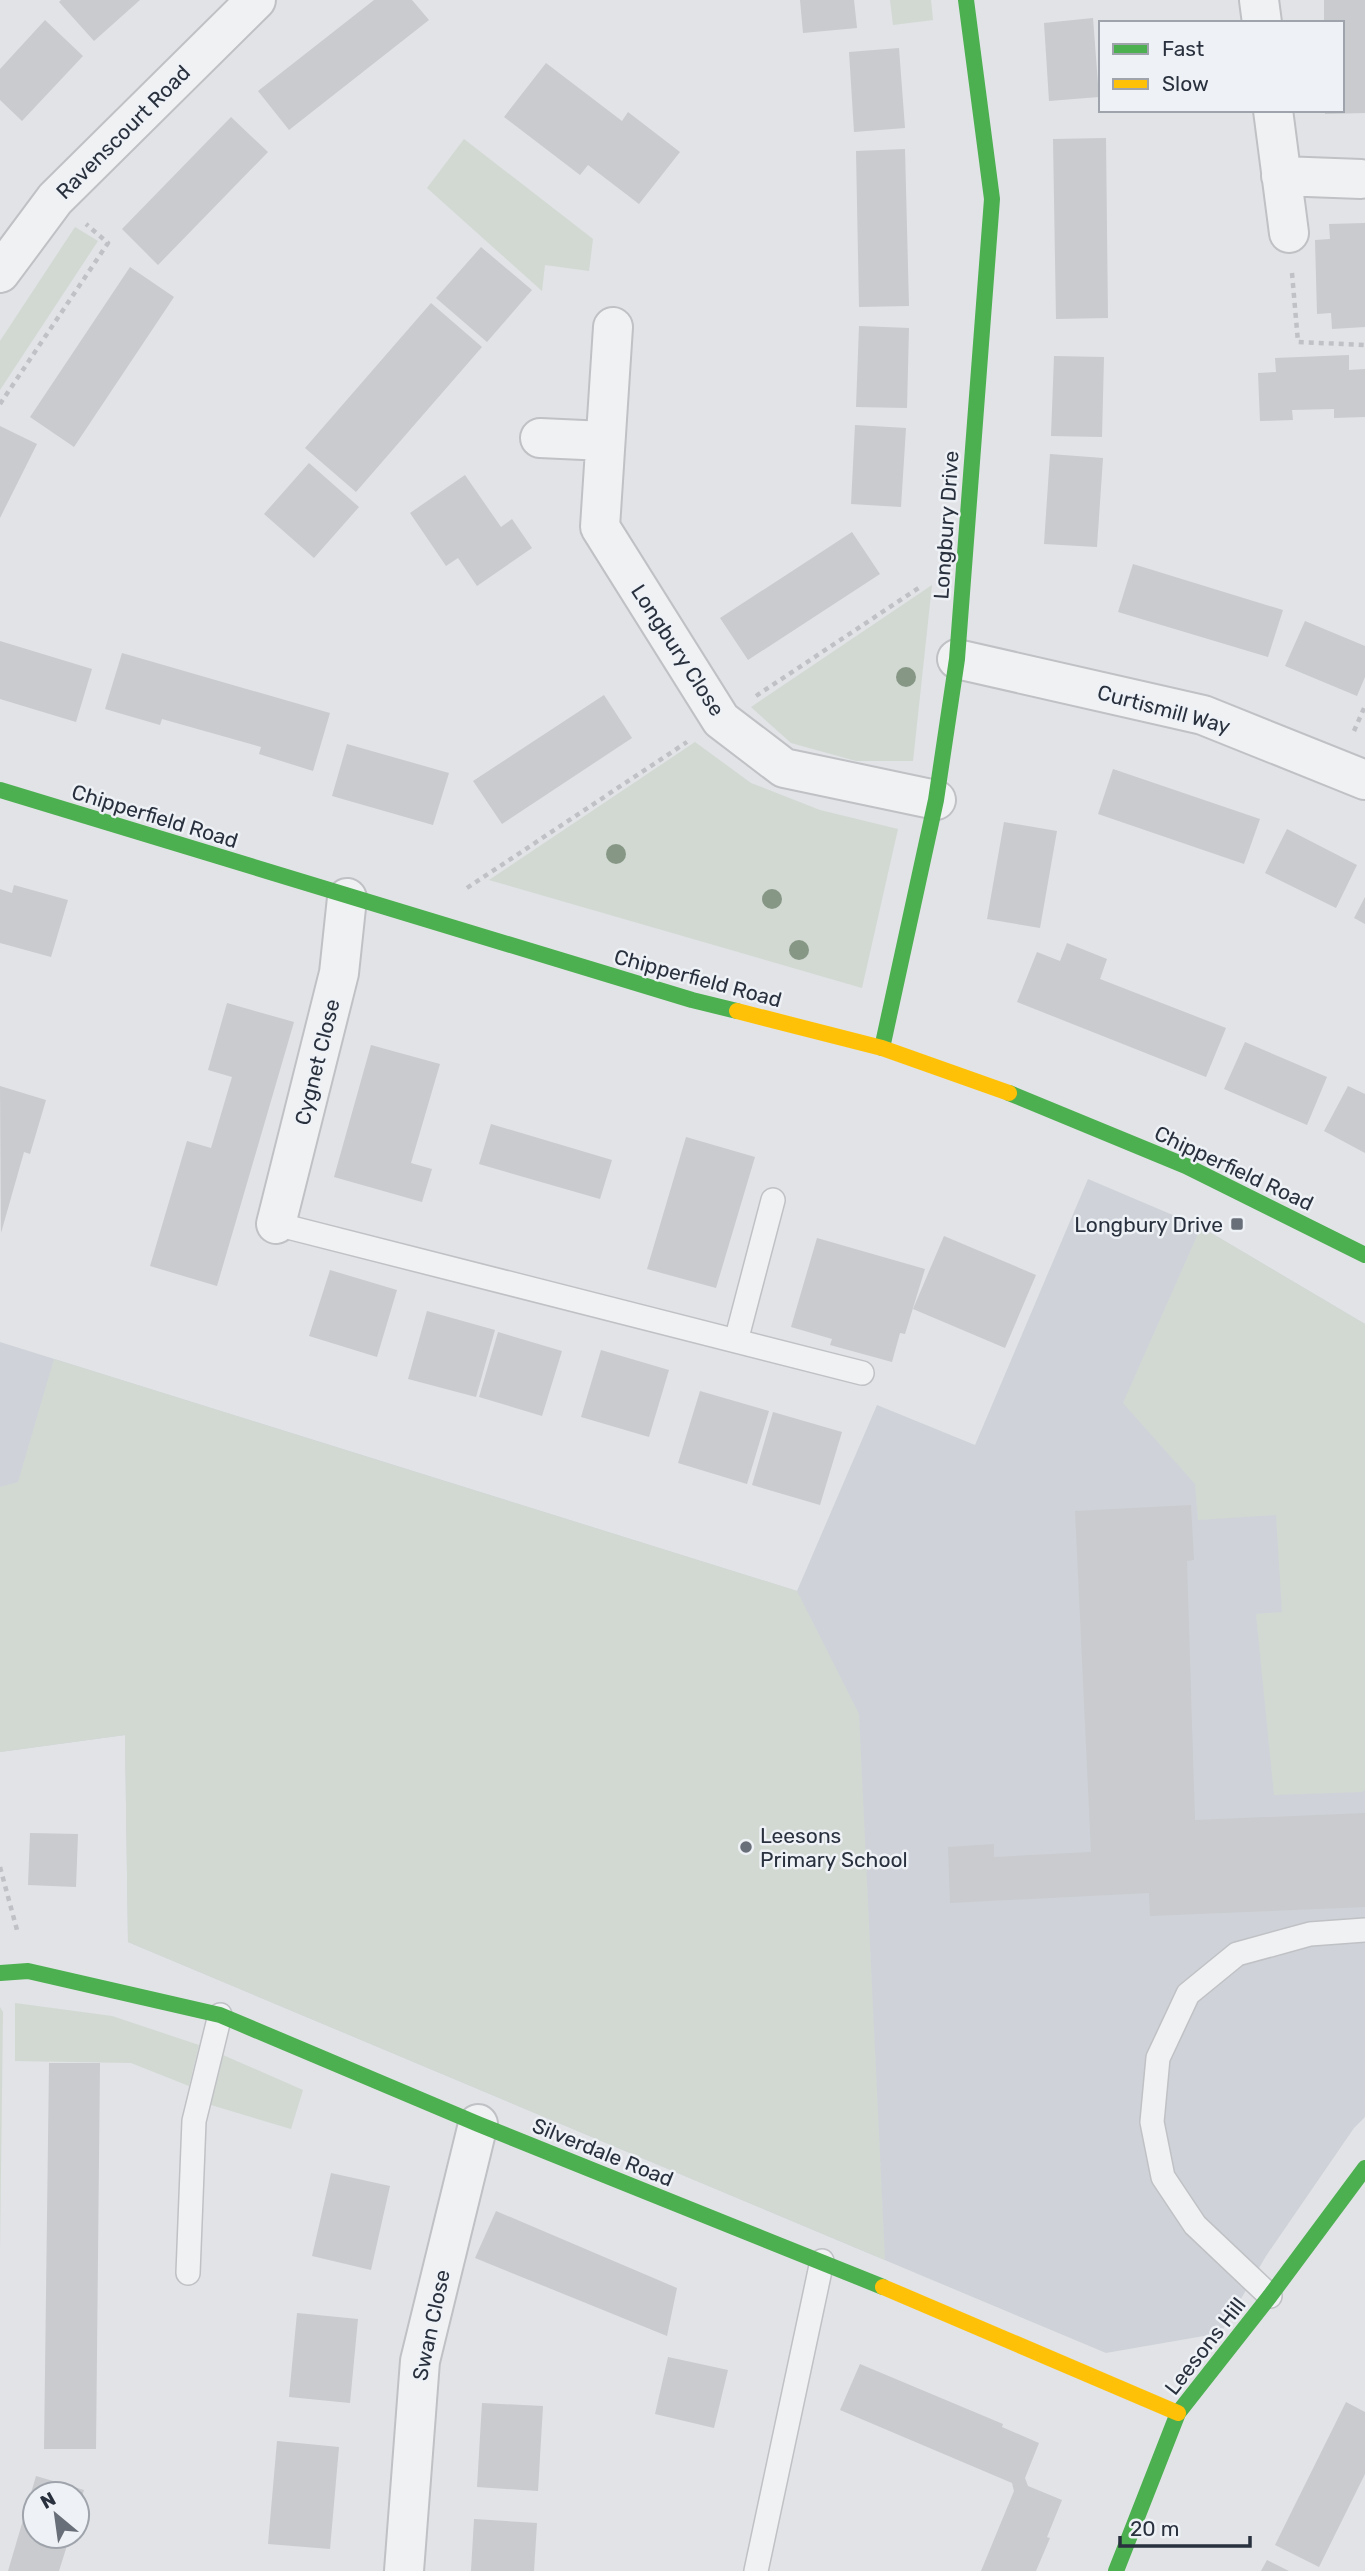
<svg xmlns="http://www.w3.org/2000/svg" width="1365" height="2571" viewBox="0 0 1365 2571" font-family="Rubik,sans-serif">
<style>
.built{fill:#cfd3d9}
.green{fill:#d2d9d2}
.building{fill:#c9cbce}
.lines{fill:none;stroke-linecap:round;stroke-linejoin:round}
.lane-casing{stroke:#bfc1c4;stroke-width:26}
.street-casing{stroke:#bfc1c4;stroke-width:42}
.path{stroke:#c0c1c6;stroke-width:4.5;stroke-dasharray:5 5;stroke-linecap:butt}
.lane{stroke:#f0f1f3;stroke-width:23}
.street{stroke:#f0f1f3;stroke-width:38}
.fast{stroke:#4caf50;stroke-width:16}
.slow{stroke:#ffc107;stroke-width:16}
.tree{fill:#879786}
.poi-dot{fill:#696f79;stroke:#eef1f5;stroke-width:2.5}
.labels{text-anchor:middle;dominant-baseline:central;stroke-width:5;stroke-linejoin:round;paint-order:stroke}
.street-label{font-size:21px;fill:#29313e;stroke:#eef1f5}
.poi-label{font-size:21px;fill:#29313e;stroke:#eef1f5;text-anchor:end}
</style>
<rect width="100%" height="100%" fill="#e1e3e6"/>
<path class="built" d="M1088,1179l113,48 164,97v793l-11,11 -88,128 -45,77 -115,20 -978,-411 -3,-207 -125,17v-410l797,249 80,-186 98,40z"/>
<path class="green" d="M890,0h41l2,20 -40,5z
M464,139l129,100 -4,32 -44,-6 -3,26 -115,-103z
M75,227l23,14 -98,149v-49z
M932,585l-19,176h-57l-65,-18 -40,-36z
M695,742l56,41 69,27 78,19 -36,159 -373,-108z
M1201,1227l164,97v466l-3,2 -88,3 -18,-181 26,-2 -6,-97 -78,5 -3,-36 -72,-81z
M54,1359l743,232 62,123 26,546 -757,-318 -3,-207 -125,17v-265l18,-5z
M15,2003l97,13 87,29 -10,41 -58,-23 -116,-2z
M0,2007l3,5 -3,239z
M223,2055l80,35 -12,39 -80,-24z"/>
<path class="building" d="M61,0h79l-46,41 -35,-39z
M374,0h38l17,20 -140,110 -31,-39z
M800,0h54l3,28 -54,5z
M1324,0h41v113l-40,1v-4h17v-87h-18z
M1093,18l6,79 -50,4 -5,-78z
M45,20l38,36 -61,65 -22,-21v-31z
M899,48l6,80 -51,4 -5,-80z
M546,63l76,58 6,-9 52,40 -41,52 -51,-39 -8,10 -76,-58z
M231,117l37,35 -110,113 -36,-36z
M1106,138l2,180 -52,1 -3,-180z
M905,149l4,157 -50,1 -3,-156z
M1365,223v104l-33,2 -1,-16 -14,1 -2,-74 15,-1 -1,-15z
M481,247l51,43 -45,52 -51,-44z
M130,267l44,30 -100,150 -44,-30z
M431,303l51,44 -126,145 -51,-44z
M859,326l50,2 -2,80 -51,-1z
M1349,355v15l16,-1v48l-31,1v-9l-42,1 1,10 -33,1 -2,-48 18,-1 -1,-14z
M1054,356l50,1 -2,80 -51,-1z
M855,425l51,3 -5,79 -50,-3z
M0,426l37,18 -37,74z
M1050,454l53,4 -6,89 -53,-3z
M309,463l50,44 -45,51 -50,-44z
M465,475l36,52 11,-8 20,29 -55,38 -19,-28 -12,8 -36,-53z
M852,532l28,42 -132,86 -28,-42z
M1133,564l150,46 -15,47 -150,-45z
M1305,621l60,25v31l-8,19 -72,-30z
M0,641l92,28 -16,53 -76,-23z
M122,653l208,60 -17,58 -54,-17 2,-7 -99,-28 -2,6 -55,-16z
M604,695l28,43 -130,86 -29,-43z
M347,744l102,29 -16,52 -101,-29z
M1113,769l147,50 -16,45 -146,-50z
M1004,822l53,9 -17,97 -53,-9z
M1287,829l70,36 -21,43 -71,-35z
M14,885l54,15 -17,57 -51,-14v-54l12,4z
M1365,897v27l-11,-6z
M1067,943l40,16 -7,20 126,49 -20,49 -189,-75 20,-50 23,9z
M227,1003l67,19 -77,264 -67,-20 37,-125 24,7 21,-71 -24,-7z
M1245,1042l82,35 -20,48 -83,-36z
M371,1045l69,19 -29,99 21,6 -10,33 -88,-25z
M0,1086l46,14 -16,54 -6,-2 -23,81z
M1348,1086l17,8v59l-41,-22z
M491,1124l121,36 -12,39 -121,-35z
M686,1137l69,20 -39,131 -69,-19z
M944,1236l92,39 -31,73 -92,-39z
M817,1238l108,31 -20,65 -5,-1 -8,29 -62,-17 2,-6 -41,-12z
M330,1270l67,20 -20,67 -68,-21z
M427,1311l68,19 -19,67 -68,-18z
M498,1332l64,19 -20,65 -63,-19z
M601,1350l68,20 -20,67 -68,-20z
M700,1391l69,20 -22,73 -69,-21z
M773,1412l69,20 -22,73 -68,-20z
M1191,1505l3,55 -7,1 8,259 170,-7v94l-215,9 -1,-23 -199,10 -2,-56 46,-3v13l97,-5 -16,-341z
M30,1833l48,1 -2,53 -48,-2z
M49,2063h51l-4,386h-52z
M331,2173l59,13 -19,84 -59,-14z
M496,2211l181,77 -10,48 -192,-78z
M297,2313l61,6 -8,84 -61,-6z
M668,2357l60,13 -14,58 -59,-14z
M860,2364l143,60 -1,3 37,16 -14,35 3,8 34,14 -15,37 3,1 -14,33h-55l33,-80 -2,-8 -172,-73z
M1346,2402l19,10v62l-46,93 -44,-22z
M482,2403l61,3 -5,85 -61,-4z
M277,2441l62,6 -9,102 -62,-5z
M36,2476l48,14 -6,21 -1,-17h-42v42h35l-11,35h-51z
M474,2519l63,4 -3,48h-63z
M1267,2560l22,11h-28z"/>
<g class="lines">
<g class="lane-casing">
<path id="lane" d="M276,1224l586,149
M736,1341l37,-141
M188,2273l6,-152 26,-106
M1270,2296l-75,-71 -32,-48 -11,-55 6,-64 30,-64 49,-40 73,-20 55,-4
M756,2571l66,-310"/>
</g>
<g class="street-casing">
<path id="street" d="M1259,0l3,23
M1273,110l16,123
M1281,176l80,3
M0,273l55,-74 201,-199
M613,327l-13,200 121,193 63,48 152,32
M540,438l65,3
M957,659l246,56 162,65
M276,1224l63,-251 8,-75
M404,2571l16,-210 58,-237"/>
</g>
<path class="path" d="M1292,273l6,69 67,3
M0,404l108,-161 -22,-19
M756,696l164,-109
M1354,731l11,-25
M467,888l220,-146
M0,1867l17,63"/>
<use href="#lane" class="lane"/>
<use href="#street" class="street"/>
<path class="fast" d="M0,790l692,210 45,11
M882,1048l54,-248 21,-141 35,-460 -26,-199
M1009,1093l177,73 179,89
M0,1973l28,-2 192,44 258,109 405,163
M1116,2571l62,-158 92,-117 95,-128"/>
<path class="slow" d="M737,1011l145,37 127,45
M883,2287l295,126"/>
</g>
<g class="tree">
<circle cx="906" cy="677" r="10"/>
<circle cx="616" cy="854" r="10"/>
<circle cx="772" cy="899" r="10"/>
<circle cx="799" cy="950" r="10"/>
</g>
<g class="poi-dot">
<rect x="1230" y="1217" width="14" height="14" rx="3.5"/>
<circle cx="746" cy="1847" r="7"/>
</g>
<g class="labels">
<g class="street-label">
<text transform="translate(123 132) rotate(-45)">Ravenscourt Road</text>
<text transform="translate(946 525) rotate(-86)">Longbury Drive</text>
<text transform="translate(678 650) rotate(57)">Longbury Close</text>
<text transform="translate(1164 709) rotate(15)">Curtismill Way</text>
<text transform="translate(155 816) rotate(17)">Chipperfield Road</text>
<text transform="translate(698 978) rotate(15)">Chipperfield Road</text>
<text transform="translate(317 1062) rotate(-76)">Cygnet Close</text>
<text transform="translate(1234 1168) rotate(25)">Chipperfield Road</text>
<text transform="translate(603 2152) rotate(22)">Silverdale Road</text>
<text transform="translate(431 2325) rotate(-78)">Swan Close</text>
<text transform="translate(1205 2346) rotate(-52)">Leesons Hill</text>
</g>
<g class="poi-label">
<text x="1223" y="1224">Longbury Drive</text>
<text x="760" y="1835" text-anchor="start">Leesons<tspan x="760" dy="24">Primary School</tspan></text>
</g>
</g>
<rect x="1099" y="21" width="245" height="91" fill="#eef1f5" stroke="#9fa4ac" stroke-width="2"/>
<rect x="1113" y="44" width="35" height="10" fill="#4caf50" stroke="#9fa4ac" stroke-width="2"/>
<text x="1162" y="56" font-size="21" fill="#29313e">Fast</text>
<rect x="1113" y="79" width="35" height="10" fill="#ffc107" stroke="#9fa4ac" stroke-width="2"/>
<text x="1162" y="91" font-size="21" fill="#29313e">Slow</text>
<g transform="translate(56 2515) rotate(331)"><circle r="33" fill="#eef1f5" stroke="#9fa4ac" stroke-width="2"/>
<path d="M0-5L12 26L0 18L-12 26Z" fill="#696f79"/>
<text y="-10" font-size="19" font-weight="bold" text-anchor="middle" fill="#29313e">N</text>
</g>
<path d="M1120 2536v10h130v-10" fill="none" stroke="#29313e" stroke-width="3.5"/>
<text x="1130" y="2536" font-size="21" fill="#29313e" stroke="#eef1f5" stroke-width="5" paint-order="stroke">20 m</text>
</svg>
